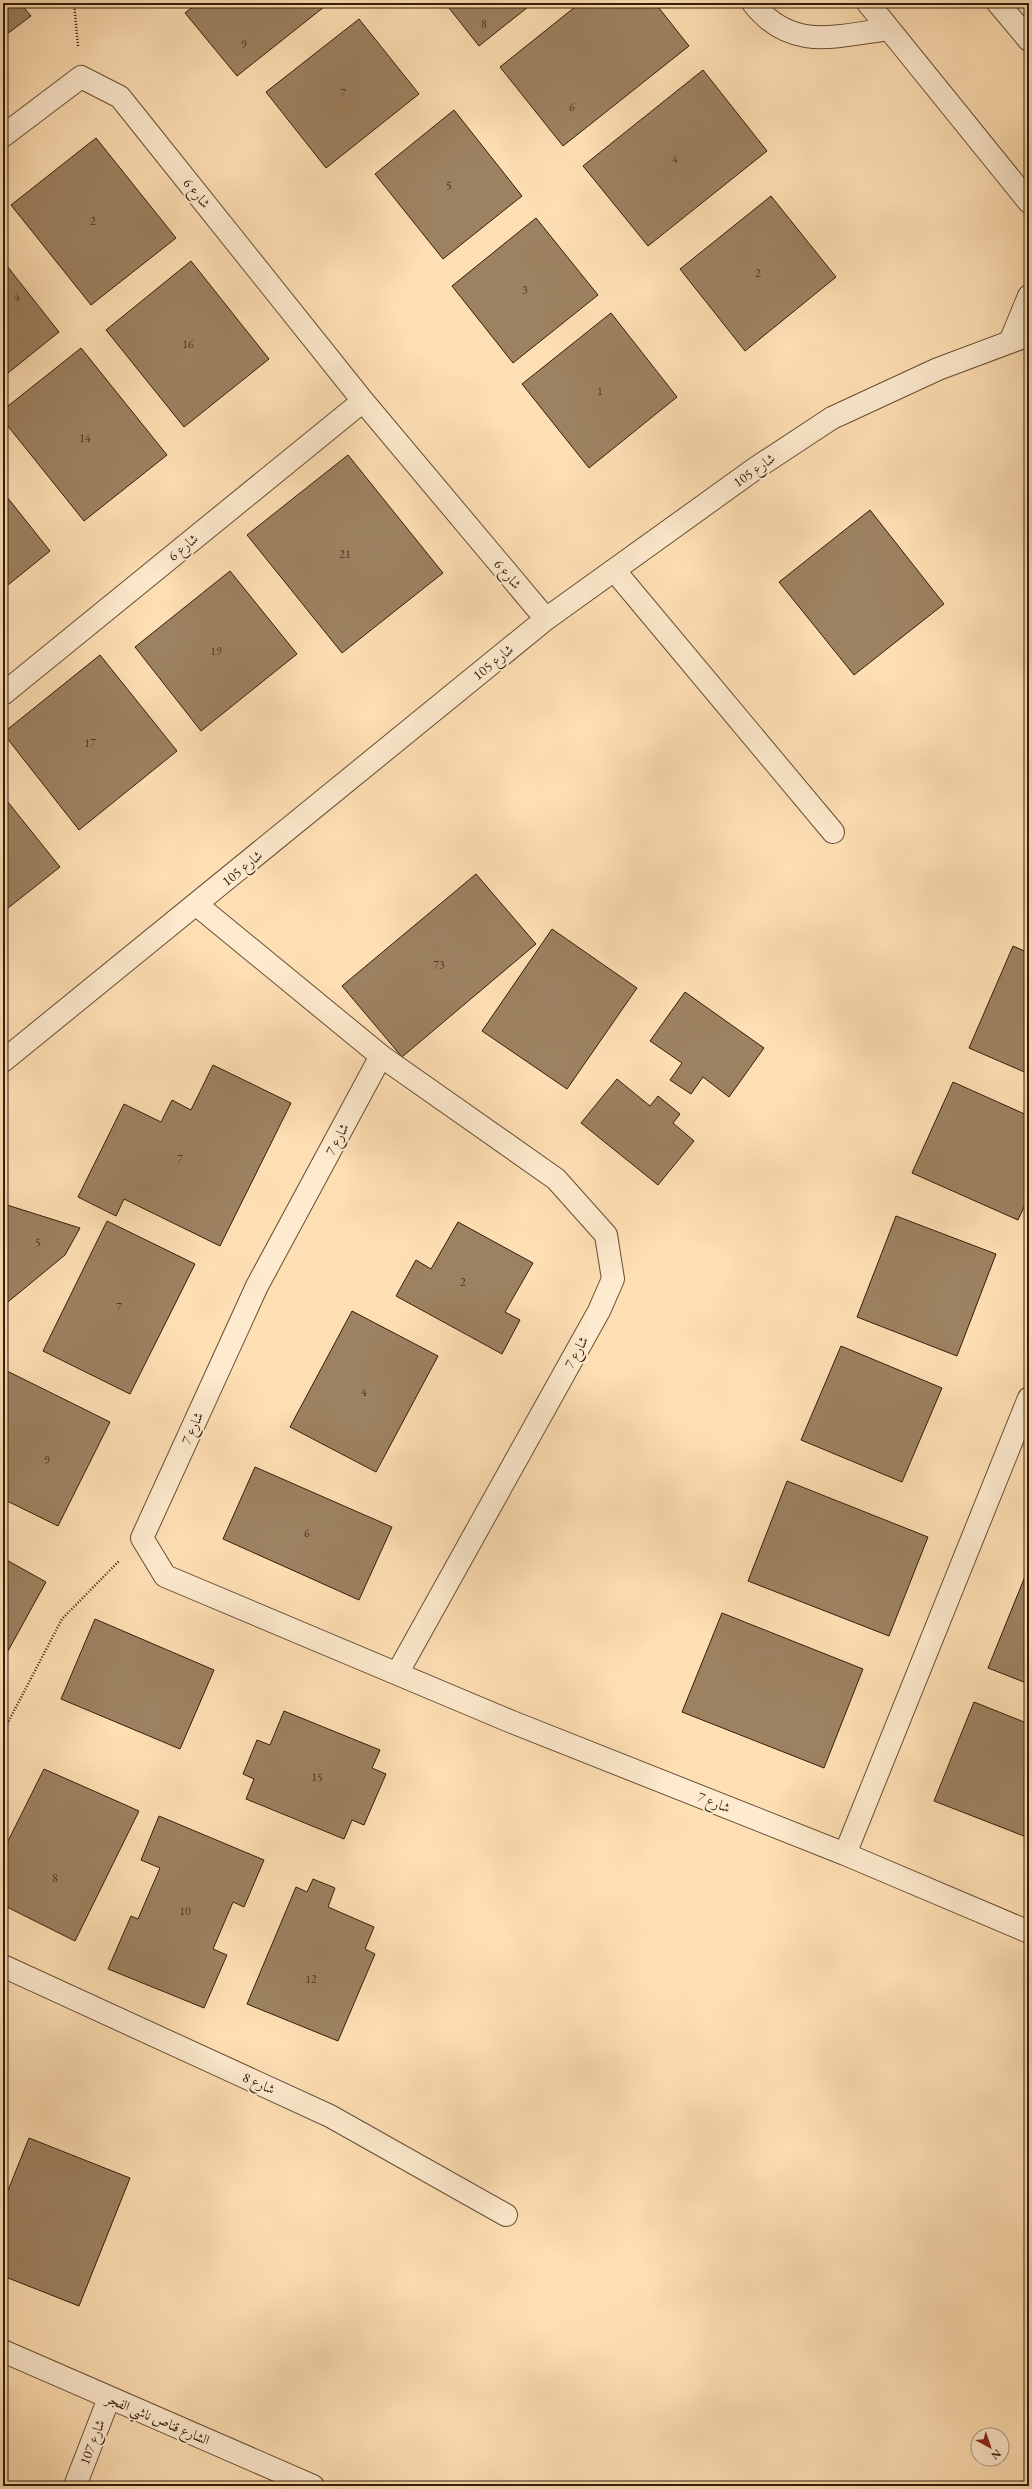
<svg xmlns="http://www.w3.org/2000/svg" width="1032" height="2489" viewBox="0 0 1032 2489" font-family="'EB Garamond',Amiri,serif">
<style>
.building{fill:#9d8261;stroke:#341d09}
.lines{fill:none;stroke-linecap:round;stroke-linejoin:round}
.minor-casing{stroke:#664e34;stroke-width:24}
.path{stroke:#341d09;stroke-width:2.5;stroke-dasharray:1 2;stroke-linecap:butt}
.minor{stroke:#feeace;stroke-width:22}
.labels{text-anchor:middle;dominant-baseline:central;stroke-width:4;stroke-linejoin:round;paint-order:stroke}
.number-label{font-size:12px;fill:#4e361f}
.street-label{font-size:14px;fill:#341d09;stroke:#feeace}
</style>
<rect width="100%" height="100%" fill="#fedfb3"/>
<filter id="stains"><feTurbulence type="fractalNoise" baseFrequency=".005" numOctaves="4"/><feColorMatrix values="0 0 0 0 .2 0 0 0 0 .09 0 0 0 0 .02 0 0 0 .5 -.17"/></filter>
<radialGradient id="worn" r=".72"><stop offset=".6" stop-color="#630" stop-opacity="0"/><stop offset="1" stop-color="#630" stop-opacity=".3"/></radialGradient>
<path class="building" d="M3,3h17l11,13 -28,21z
M197,3h132l-92,73 -52,-63z
M445,3h88l-54,43z
M580,3h75l34,43 -126,100 -63,-79z
M359,19l60,75 -93,74 -60,-76z
M703,70l64,81 -119,95 -65,-80z
M454,110l68,86 -79,63 -68,-85z
M96,138l80,100 -85,67 -80,-100z
M771,196l65,81 -91,74 -65,-82z
M536,218l62,77 -85,68 -61,-77z
M3,261l56,71 -56,45z
M191,261l78,98 -85,68 -78,-97z
M611,313l66,84 -88,71 -67,-84z
M81,348l86,107 -83,66 -81,-101v-10z
M348,455l95,118 -101,80 -95,-118z
M3,492l47,59 -47,38z
M870,510l74,94 -90,71 -75,-93z
M230,571l67,83 -96,77 -66,-84z
M100,655l77,96 -98,79 -76,-97z
M3,796l57,71 -57,45z
M476,874l60,70 -134,113 -60,-71z
M552,929l85,59 -70,101 -85,-58z
M1013,946l16,7v121l-60,-26z
M685,992l79,56 -35,49 -26,-20 -12,17 -21,-14 12,-17 -32,-22z
M213,1065l78,38 -71,143 -96,-47 -8,17 -38,-19 46,-93 37,18 11,-22 19,10z
M617,1079l33,27 8,-10 22,18 -7,9 21,18 -36,44 -77,-62z
M953,1082l76,34v80l-11,24 -106,-47z
M7,1205l73,23 -15,27 -62,51v-98z
M896,1216l100,38 -39,102 -100,-39z
M107,1221l88,43 -65,130 -87,-43z
M458,1222l75,41 -28,49 15,8 -18,34 -106,-58 20,-36 15,9z
M352,1311l86,45 -62,116 -86,-45z
M841,1346l101,42 -40,94 -101,-42z
M3,1369l107,53 -52,104 -55,-27z
M255,1467l137,60 -33,73 -136,-61z
M787,1481l141,56 -39,99 -141,-55z
M3,1558l43,24 -43,78z
M1028,1569h1v115l-41,-16z
M722,1613l141,56 -39,99 -142,-56z
M95,1619l119,51 -34,79 -119,-50z
M974,1702l55,22v114l-95,-37z
M284,1711l96,39 -8,18 14,6 -22,51 -12,-5 -8,19 -98,-40 8,-20 -11,-5 14,-34 13,5z
M44,1769l95,42 -64,130 -72,-36v-54z
M159,1816l105,44 -20,47 -11,-5 -20,47 14,6 -23,53 -96,-39 23,-53 7,3 22,-51 -19,-8z
M313,1879l22,9 -7,19 46,20 -9,22 10,5 -37,87 -91,-37 49,-117 11,5z
M29,2138l101,40 -51,128 -76,-30v-73z"/>
<g class="lines">
<g class="minor-casing">
<path id="minor" d="M753,3c38,49 83,33 136,26
M868,3l161,199
M998,3l31,37
M3,136l78,-59 39,20 243,304 183,218
M1010,342l19,-46
M614,570l219,262
M3,694l360,-293
M197,905l184,151 175,123 50,56 7,44 -14,32 -201,361
M381,1056l-124,230 -115,252 23,38 347,146 333,132 184,78
M3,1061l543,-442 210,-151 76,-50 106,-49 91,-34
M845,1854l184,-456
M3,1966l327,150 176,99
M3,2351l310,135
M75,2486l34,-88"/>
</g>
<path class="path" d="M74,3l4,43
M3,1732l59,-113 57,-58"/>
<use href="#minor" class="minor"/>
</g>
<g class="labels">
<g class="number-label">
<text x="484" y="24">8</text>
<text x="244" y="44">9</text>
<text x="343" y="93">7</text>
<text x="572" y="107">6</text>
<text x="675" y="159">4</text>
<text x="449" y="185">5</text>
<text x="93" y="221">2</text>
<text x="758" y="273">2</text>
<text x="525" y="290">3</text>
<text x="17" y="297">4</text>
<text x="188" y="344">16</text>
<text x="600" y="391">1</text>
<text x="85" y="438">14</text>
<text x="345" y="554">21</text>
<text x="216" y="651">19</text>
<text x="90" y="743">17</text>
<text x="439" y="965">73</text>
<text x="180" y="1159">7</text>
<text x="38" y="1242">5</text>
<text x="463" y="1282">2</text>
<text x="119" y="1307">7</text>
<text x="364" y="1392">4</text>
<text x="47" y="1460">9</text>
<text x="307" y="1533">6</text>
<text x="317" y="1777">15</text>
<text x="55" y="1878">8</text>
<text x="185" y="1911">10</text>
<text x="311" y="1979">12</text>
</g>
<g class="street-label">
<text transform="translate(197 193) rotate(51)">شارع 6</text>
<text transform="translate(754 470) rotate(-35)">شارع 105</text>
<text transform="translate(183 547) rotate(-39)">شارع 6</text>
<text transform="translate(508 574) rotate(50)">شارع 6</text>
<text transform="translate(493 662) rotate(-39)">شارع 105</text>
<text transform="translate(242 868) rotate(-39)">شارع 105</text>
<text transform="translate(337 1139) rotate(-62)">شارع 7</text>
<text transform="translate(576 1352) rotate(-61)">شارع 7</text>
<text transform="translate(192 1428) rotate(-65)">شارع 7</text>
<text transform="translate(714 1802) rotate(22)">شارع 7</text>
<text transform="translate(259 2083) rotate(25)">شارع 8</text>
<text transform="translate(158 2419) rotate(23)">الشارع قناص ناشي الفجر</text>
<text transform="translate(92 2442) rotate(-69)">شارع 107</text>
</g>
</g>
<rect width="1032" height="2489" fill="none" stroke="#fedfb3" stroke-width="16"/>
<rect x="4" y="4" width="1024" height="2481" fill="none" stroke="#341d09" stroke-width="2"/>
<rect x="8" y="8" width="1016" height="2473" fill="none" stroke="#341d09"/>
<g transform="translate(990 2447) rotate(140)"><circle r="19" fill="#feeace" stroke="#ad987f"/>
<path d="M0-3L7 15L0 10L-7 15Z" fill="#8f2418"/>
<text y="-6" font-size="11" font-weight="bold" text-anchor="middle" fill="#341d09">N</text>
</g>
<rect width="100%" height="100%" filter="url(#stains)"/>
<rect width="100%" height="100%" fill="url(#worn)"/>
</svg>
